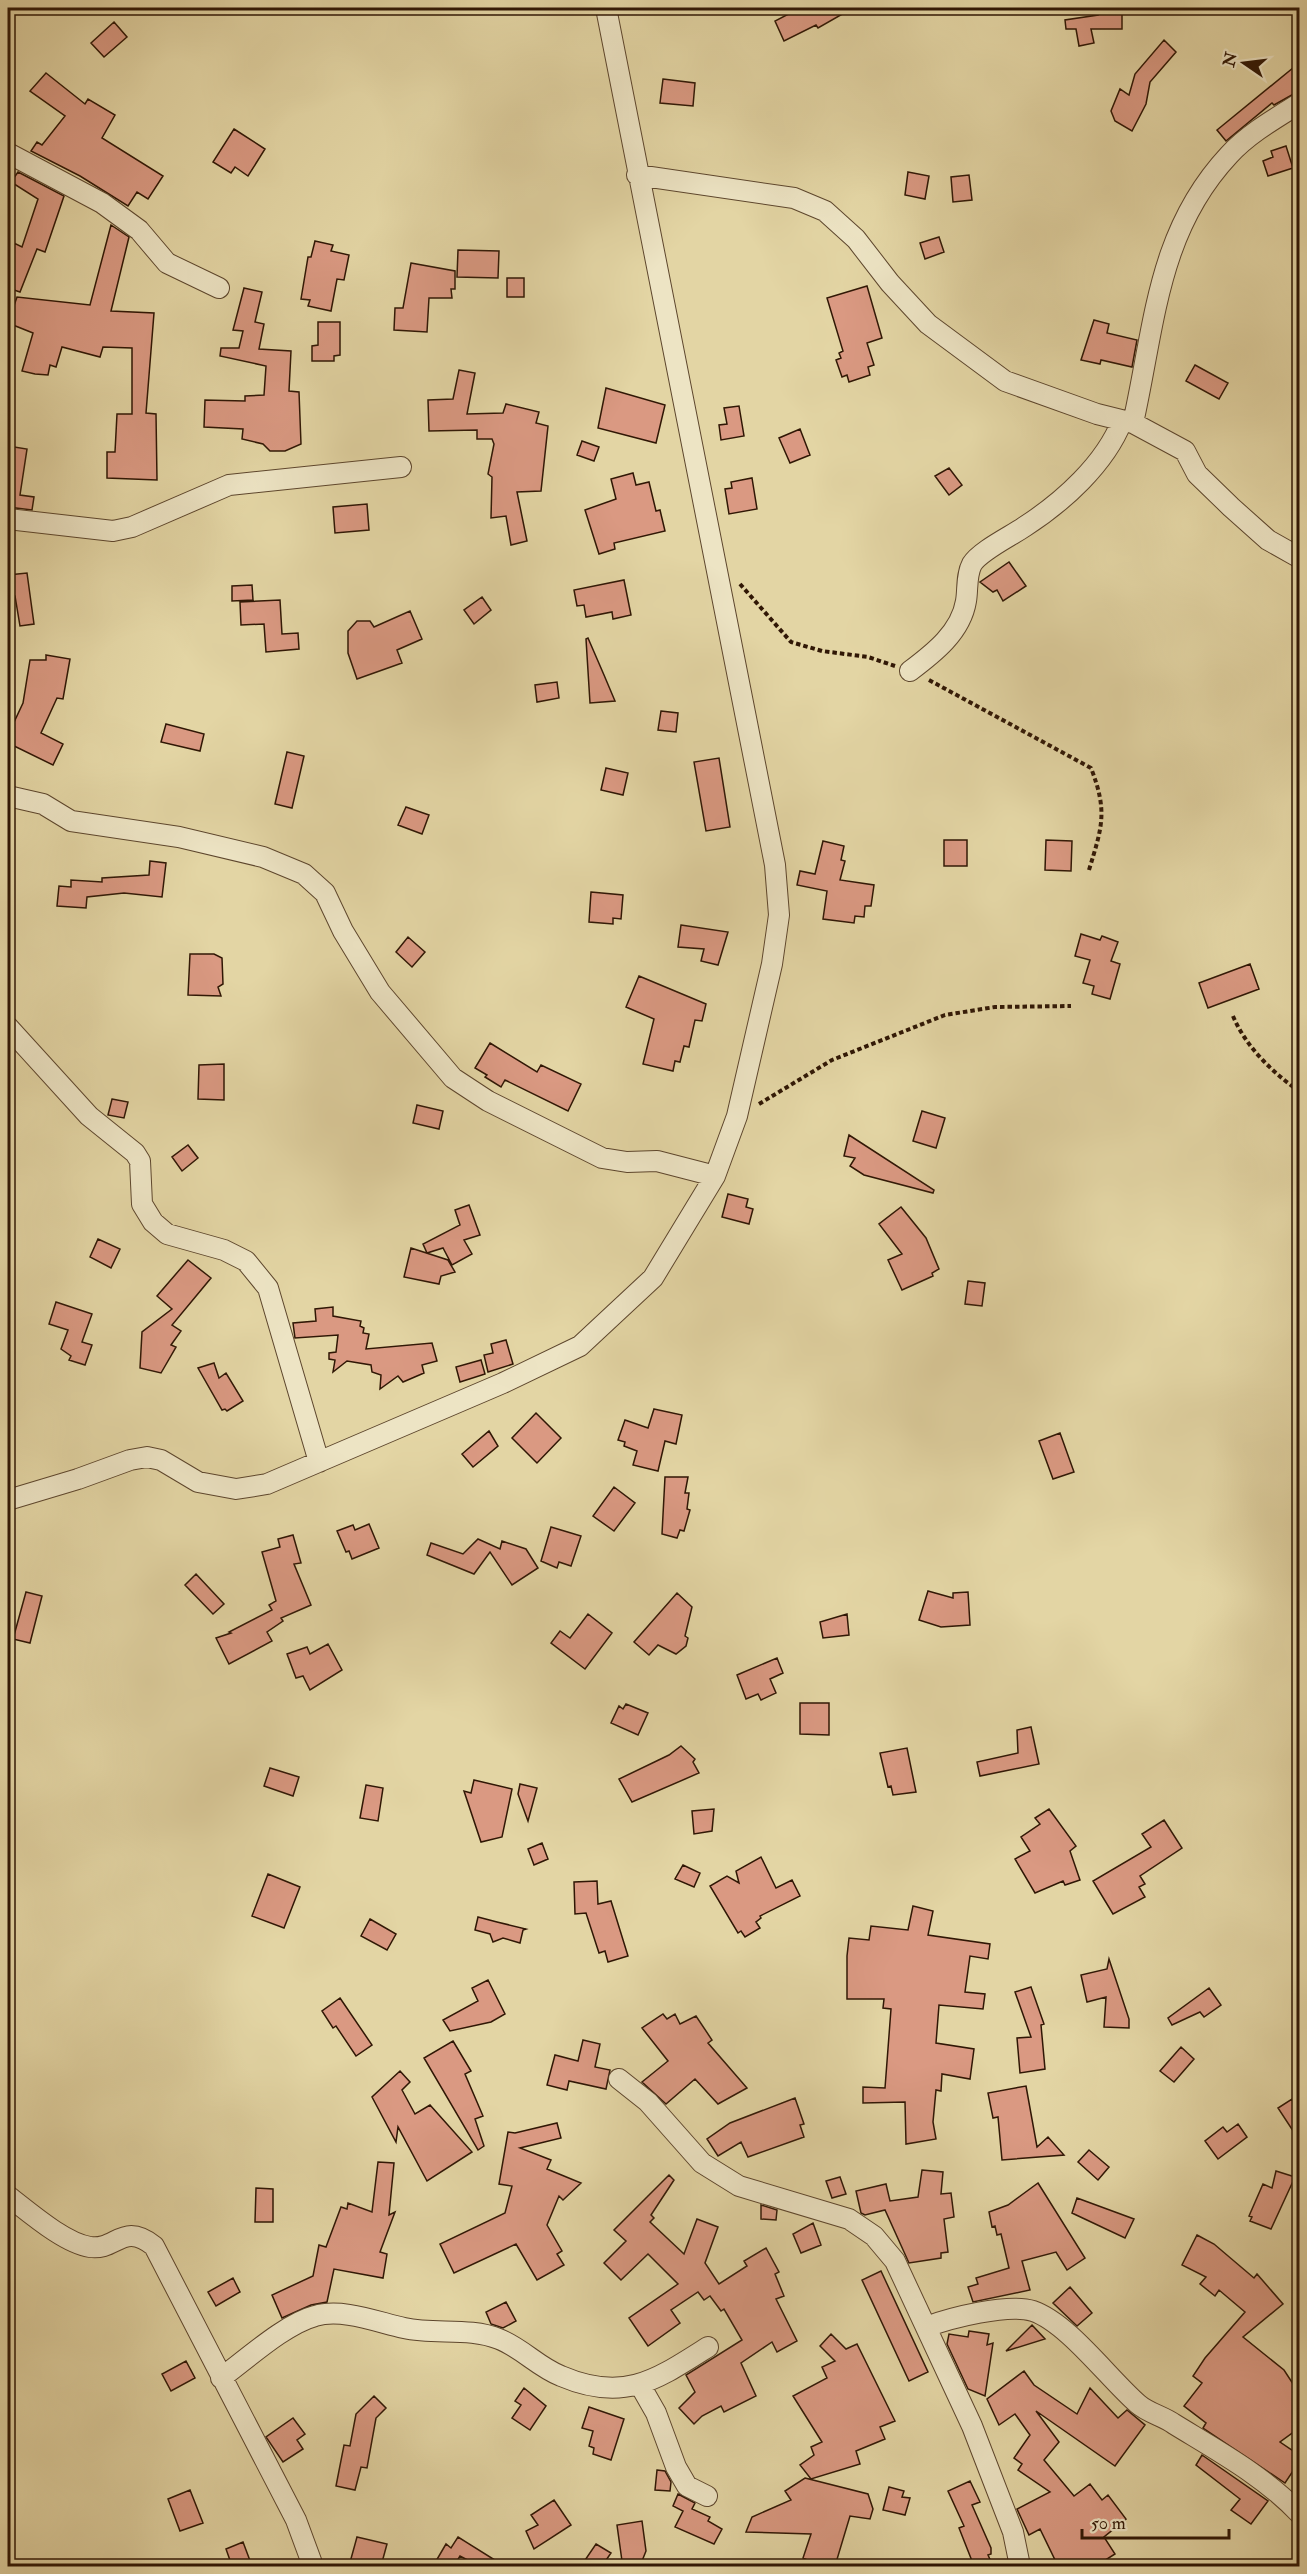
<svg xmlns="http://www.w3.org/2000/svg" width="1307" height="2574" viewBox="0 0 1307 2574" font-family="'IM FELL Double Pica',serif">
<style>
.building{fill:#da9982;stroke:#301705;stroke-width:1.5}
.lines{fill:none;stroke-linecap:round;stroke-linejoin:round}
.minor-casing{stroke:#5d462d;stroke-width:22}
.path{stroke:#301705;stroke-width:4;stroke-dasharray:4.5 3;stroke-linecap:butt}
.minor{stroke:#ede4c4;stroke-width:20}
</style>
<rect width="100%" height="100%" fill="#e3d5a4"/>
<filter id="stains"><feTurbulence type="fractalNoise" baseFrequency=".00333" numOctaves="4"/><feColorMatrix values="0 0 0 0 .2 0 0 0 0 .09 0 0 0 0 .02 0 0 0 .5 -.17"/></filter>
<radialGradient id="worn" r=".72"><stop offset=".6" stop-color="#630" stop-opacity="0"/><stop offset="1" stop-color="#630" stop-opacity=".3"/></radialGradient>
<path class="building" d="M800,8h53l-35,20 -2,-3 -32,16 -9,-20z
M1098,8h19v4h5v17h-31l3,14 -15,3 -3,-17h-10l-1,-9 33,-5z
M114,22l13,15 -23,20 -13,-14z
M1164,40l12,12 -26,30 -4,22 -14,27 -17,-10 -4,-10 9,-22 9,6 6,-21z
M1299,63v28l-25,14 -2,-2 -46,38 -9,-11z
M46,73l39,31 3,-5 27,16 -13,23 61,38 -15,23 -11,-7 -9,14 -48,-30 -49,-25 6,-9 5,3 23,-29 -35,-25z
M663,79l32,4 -2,23 -33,-3z
M234,129l31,20 -17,27 -13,-9 -4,6 -18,-11z
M1286,146l7,22 -25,8 -5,-15 10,-4 -2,-6z
M18,172l46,24 -19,56 -8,-3 -17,43 -12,-4v-28l6,-17 8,4 16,-48 -27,-17z
M908,172l21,4 -4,23 -20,-4z
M969,175l3,25 -19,2 -2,-25z
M111,225l18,12 -18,74 43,2 -8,100 10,1 1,66 -50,-2v-26h8l2,-38h15v-66l-29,-1 -3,10 -38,-10 -6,20 -6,-2 -2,10 -13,-1 -13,-3 11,-38 -25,-10 9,-26 73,8z
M939,237l5,15 -19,7 -5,-16z
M315,241l18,4 -2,6 18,4 -5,25 -7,-1 -6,32 -23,-5 2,-6 -9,-1 7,-42h3z
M458,250l41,1 -1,27 -41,-1z
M411,263l44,8v18h-4l1,9h-23l-2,34 -33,-2 1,-22h8z
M507,278h17v19h-17z
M867,286l15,52 -15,5 7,22 -6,2 2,8 -21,7 -2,-7 -5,2 -6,-17 5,-2 -2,-5 4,-2 -16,-53z
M244,288l18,4 -7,30 9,2 -5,25 32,2 -2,40 10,1 2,52 -16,7h-15l-7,-7 -21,-5 1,-10 -39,-2 1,-27 40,1v-5l19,-1 2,-29 -46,-10 1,-8h18l4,-17 -10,-1z
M1094,320l15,4 -2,9 30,7 -5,27 -31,-7 -1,4 -19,-4z
M318,322h22v33l-6,1v5h-22v-15l6,-1z
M1195,365l33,18 -9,16 -33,-18z
M459,370l16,3 -8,41 36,-1 3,-9 33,8 -3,11 12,3 -7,65 -24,1 10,49 -16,4 -5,-29 -15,2 1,-41 -4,-3 6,-30 -2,-5h-15v-9l-48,1 -1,-31 25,-1z
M606,388l59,17 -9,38 -58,-15z
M739,406l5,30 -23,4 -2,-15 8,-1 -3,-16z
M800,429l10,26 -20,8 -11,-25z
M582,441l17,6 -5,14 -17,-6z
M8,446l19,3 -7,46 14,2 -2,13 -24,-3z
M949,468l13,17 -13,10 -14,-19z
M633,473l3,12 13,-3 7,29 4,-1 5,21 -51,12 1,6 -16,5 -14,-44 31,-11 -5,-20z
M752,478l5,31 -28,5 -4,-25 7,-1 -1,-6z
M367,504l2,26 -34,3 -2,-26z
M1009,562l17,24 -23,15 -6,-11 -4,2 -13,-10z
M27,573l7,51 -14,2 -5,-30 -6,1 -1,-22z
M624,580l7,35 -18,4 -1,-7 -26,5 -2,-12 -7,1 -3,-16z
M252,585l1,15 -21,1v-15z
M482,597l9,13 -17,14 -10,-14z
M280,600l2,34 16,-1 1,16 -33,3 -2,-28 -23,1 -1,-23z
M410,611l12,28 -25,11 5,13 -45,16 -9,-26v-22l9,-10h13l4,6z
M588,638l16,37 11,26 -25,2 -4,-64z
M46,655l24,4 -7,40 -6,-1 -16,35 22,11 -10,21 -45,-22v-8l15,-32 7,-43h16z
M557,682l2,16 -22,4 -2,-17z
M661,711l17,2 -2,19 -18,-2z
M166,724l38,10 -4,17 -39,-9z
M287,752l17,4 -12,52 -17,-4z
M719,758l11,69 -24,4 -12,-69z
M606,768l22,5 -5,22 -22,-5z
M406,807l23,8 -7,19 -24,-9z
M944,840h23v26h-23z
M1046,840l26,1 -1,30 -26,-1z
M823,841l21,5 -3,14 4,1 -5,19 34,5 -3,21h-6l-1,11 -9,-1 -1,7 -31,-4 4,-28 -30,-6 3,-14 15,3z
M150,861l16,2 -4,34 -38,-4 -37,4 -1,11 -29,-2 2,-20 12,1v-7l31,2v-4l47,-3z
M591,892l32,3 -2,24 -8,-1v6l-24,-2z
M681,925l47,7 -10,33 -17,-4 3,-12 -26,-2z
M1081,934l19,6 2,-4 16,6 -7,19 9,3 -10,35 -18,-5 2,-8 -11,-3 7,-23 -15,-4z
M408,937l17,15 -13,15 -16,-15z
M190,954h24l8,4 1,26 -5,3 3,9 -33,-1z
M1250,964l9,25 -51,19 -9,-25z
M639,976l67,28 -4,17 -7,-1 -6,27 -5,-1 -4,16 -5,-1 -2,10 -30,-7 11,-45 -28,-12z
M490,1043l47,29 4,-7 40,19 -13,27 -63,-31 -4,7 -16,-10 2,-2 -12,-7z
M224,1064v36l-26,-1 1,-34z
M112,1099l16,3 -4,16 -16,-3z
M417,1105l26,6 -4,18 -26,-6z
M922,1111l23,7 -9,30 -23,-7z
M849,1135l85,55 -1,3 -69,-18 -14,-9 5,-8 -11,-2z
M188,1145l10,13 -16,13 -10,-14z
M728,1194l20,5 -2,8 7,2 -4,15 -27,-7z
M469,1205l11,30 -16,5 8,14 -20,11 -9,-17 -16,5 -4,-9 37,-19 -5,-15z
M901,1207l25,31 13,31 -7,4 1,3 -31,14 -14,-30 14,-6 -23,-30z
M98,1239l22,10 -9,19 -21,-11z
M411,1248l37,12 7,12 -14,4 -2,8 -35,-7z
M188,1260l23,18 -39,47 9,6 -10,14 5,2 -15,26 -21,-5 2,-36 30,-23 -15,-13z
M968,1281l17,2 -3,23 -17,-2z
M56,1302l36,12 -10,28 10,3 -7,20 -16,-5 2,-4 -10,-7 7,-19 -19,-6z
M333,1307v9l28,5 -1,5 4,2 -1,5 6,1 -3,15 66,-6 5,18 -15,4 2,8 -21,9 -5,-6 -18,13 1,-14 -9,-3 -1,-7 -24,-4 -14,11 2,-12 -6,-1v-6l7,-1 2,-17 -43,3 -2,-15 23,-2 -1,-12z
M506,1340l7,24 -25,8 -4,-17 9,-2 -2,-9z
M481,1360l4,14 -25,8 -4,-15z
M214,1363l5,15 7,-5 17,28 -16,10 -2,-2 -3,1 -24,-42z
M654,1409l28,6 -6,29 -11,-3 -7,30 -25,-6 4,-14 -13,-5 1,-4 -7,-2 7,-20 23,8z
M536,1413l25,25 -24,25 -25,-25z
M489,1431l9,15 -25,21 -11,-13z
M1060,1433l14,39 -21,7 -14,-38z
M665,1477h23l-3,16h4l-2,16 3,1 -6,21 -4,-1 -3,8 -15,-4z
M614,1487l21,16 -21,28 -21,-15z
M369,1524l10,24 -27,11 -3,-8 -3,1 -9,-21 16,-6 2,5z
M551,1527l30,9 -10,30 -12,-4 -2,6 -16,-7z
M293,1535l8,28 -7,1 17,41 -30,13 2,3 -16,11 5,9 -43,23 -13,-26 15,-5 -2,-1 43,-22 -3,-5 7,-4 -14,-49 18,-5 -2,-8z
M478,1539l22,10 2,-8 24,8 12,19 -26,17 -22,-33 -16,22 -47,-19 4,-12 32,11z
M196,1574l28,30 -11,10 -28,-29z
M928,1591l25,7v-5l15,-1 2,33 -29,2 -22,-7z
M26,1592l16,4 -12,47 -17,-4z
M677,1593l15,14 -7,29 3,2 -2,8 -10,8 -18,-9 -9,10 -15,-13z
M588,1614l24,19 -27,36 -34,-26 9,-12 10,7z
M847,1614l2,21 -26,3 -3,-16z
M328,1644l14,26 -32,20 -7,-14 -7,2 -9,-24 20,-7 3,7z
M777,1658l6,15 -13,6 6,14 -15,7 -3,-6 -12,5 -9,-24z
M800,1703h29v32l-29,-1z
M626,1704l22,9 -10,22 -27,-12 8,-17 4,3z
M1031,1727l8,37 -59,12 -3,-14 41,-9 -1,-23z
M681,1746l14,13 -2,3 6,11 -67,29 -13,-23 50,-24z
M907,1748l9,44 -23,3 -2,-9 -3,1 -8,-34z
M270,1768l29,9 -6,19 -29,-10z
M474,1780l38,9 -10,48 -21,5 -17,-51 7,2z
M520,1784l17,4 -9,33 -10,-27z
M366,1785l17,3 -5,33 -18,-3z
M714,1809l-2,22 -18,3 -2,-23z
M1049,1809l27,37 -6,5 10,29 -15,5 -2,-4 -28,12 -20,-34 15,-8 -9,-14 19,-13 -5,-6z
M1164,1820l18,28 -42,28 5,8 -6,3 6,10 -32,17 -20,-33 58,-34 -9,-13z
M542,1843l6,16 -14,6 -6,-16z
M761,1857l15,31 16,-8 8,16 -40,20 1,2 -5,4 4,6 -15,9 -4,-6 -3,2 -28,-47 17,-10 12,7 -3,-12z
M683,1865l17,8 -6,14 -19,-8z
M268,1874l32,13 -16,41 -32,-12z
M597,1881l1,23 13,-3 17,55 -20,6 -3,-11 -6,2 -13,-40 -11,1 -1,-32z
M913,1906l20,5 -5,24 62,9 -2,15 -18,-3 -5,36 20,2 -2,15 -44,-4 -3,38 38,6 -4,30 -28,-5 -1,17 -5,-1 -3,32 3,17 -30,5 -1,-42 -42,1v-16l22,1 6,-79 -8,-1 1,-9h-37v-43l2,-18 20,2 2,-14 37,4z
M478,1917l19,5 29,7 -3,1 -3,13 -17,-5 -10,4 -3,-8 -15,-4z
M370,1919l26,15 -9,16 -26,-14z
M1109,1959l20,60v9l-25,-1 2,-30 -19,5 -6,-27 26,-6z
M488,1980l17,34 -14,8 -41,9 -7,-11 35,-19 -6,-13z
M1031,1987l13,37 -3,1 4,44 -25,4 -3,-35 14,-1 -16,-45z
M1209,1988l12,17 -17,12 -4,-5 -28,13 -4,-7z
M340,1998l32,47 -16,11 -20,-30 -3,2 -11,-17z
M663,2014l4,5 8,-5 5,10 16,-8 16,24 -4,3 39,45 -29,16 -23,-25 -29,25 -24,-22 26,-21 -26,-33z
M583,2040l17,4 -5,23 15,3 -4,19 -37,-8 -2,9 -20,-5 8,-30 23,6z
M453,2041l18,30 -6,3 18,42 -8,3 9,27 -6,4 -54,-92z
M1181,2047l13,12 -20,23 -14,-11z
M400,2071l10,11 -8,8 13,24 15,-9 42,47 -45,29 -29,-54 -2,15 -24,-45z
M1026,2086l11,61 11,-10 16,18 -62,5 -4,-43 -5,1 -5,-25z
M795,2098l9,26 -4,1 4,12 -56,20 -7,-15 -23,14 -11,-17 23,-16z
M1292,2099l7,11v30l-21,-32z
M557,2123l4,15 -41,10 31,12 -4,9 34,14 -18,17 -4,-4 -12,29 15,26 -5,3 7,11 -27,15 -21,-36 -62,29 -14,-29 65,-31 7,-27 -13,-2 9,-52 7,1z
M1238,2124l9,13 -29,22 -13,-18 18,-14 4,5z
M1089,2150l20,17 -11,13 -20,-18z
M378,2162l16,1 -5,52 6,-3 -15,40 7,2 -4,24 -49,-9 -7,33 -16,3 -29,13 -10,-23 41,-19 6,-31 7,2 15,-40 6,2 1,-6 24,9z
M922,2170l21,2 -2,22 10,-1 3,24 -10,2 4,33 -7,1v5l-32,5 -24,-53 -20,5 -4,-2 -5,-22 30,-7 4,17 28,-4z
M1276,2171l19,6 -24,52 -21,-8 2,-4 -3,-1 14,-32 9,4z
M669,2175l5,5 -23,35 3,3 -4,4 34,32 13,-35 21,8 -13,36 14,21 28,-18 -3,-5 22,-13 13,24 -4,2 9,22 -8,3 21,42 -20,11 -5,-10 -31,21 15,33 -32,16 -3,-6 -19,10 -8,8 -15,-16 16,-16 -9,-17 56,-35 -18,-31 -3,2 -11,-15 -6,4 -6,-8 -27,18 9,13 -32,23 -19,-28 49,-34 -30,-30 -27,26 -17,-17 22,-22 -12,-11z
M840,2177l6,17 -14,4 -6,-17z
M1038,2183l47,75 -18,12 -11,-18 -34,9 8,29 -57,12 -5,-15 10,-3 -2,-6 33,-10 -8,-34 -4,1 -2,-9 -3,1 -3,-15 19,-7z
M256,2188l17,1v33h-18z
M1077,2198l57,21 -9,19 -53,-25z
M761,2205l16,5 -1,10 -15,-1z
M813,2223l8,22 -20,8 -8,-19z
M1197,2235l17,9 40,34 3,-4 26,30 -40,33 41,33 15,23v35l-19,14 19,13v7l-14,21 -82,-55 3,-5 -22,-17 18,-23 -9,-7 12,-18 40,-46 -26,-22 -4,6 -15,-12 6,-7 -24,-12z
M881,2271l47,101 -19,9 -47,-101z
M233,2278l7,14 -24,14 -8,-14z
M1070,2287l22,26 -15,13 -24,-23z
M506,2302l10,19 -13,7 -12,-4 -5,-12z
M1032,2325l13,14 -39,12z
M969,2331l20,3 -2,11 6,-2 -8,53 -17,-7 -21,-45 2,-10 19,3z
M831,2334l15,15 11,-5 38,77 -15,6 5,12 -29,12 4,13 -49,15 -11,-14 14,-10 -3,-8 11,-5 -29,-46 34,-18 -5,-11 13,-6 -15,-15z
M186,2361l9,17 -24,13 -9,-17z
M1024,2371l10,14 43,29 13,-26 28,30 9,-8 18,15 -30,41 -79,-55 23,31 -15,18 30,36 16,-12 12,16 6,-5 18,24 -22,18 11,17 -19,12h-38l-18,-37 -11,6 -12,-26 33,-17 -32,-22 4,-6 -8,-6 16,-23 -15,-21 -16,11 -12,-26z
M524,2388l22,18 -16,24 -18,-12 9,-13 -6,-4z
M374,2396l12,12 -10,10 -9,50 -6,-1 -6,23 -19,-4 8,-41 6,1 6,-32z
M589,2407l35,12 -13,41 -18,-6 1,-6 -5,-2 4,-15 -11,-3z
M293,2418l12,16 -8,6 6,9 -20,13 -17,-25z
M1202,2455l66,46 -17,23 -20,-14 9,-11 -44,-34z
M657,2470l8,1 6,11 -1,9 -15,-1z
M805,2478l63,16 5,15 -3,10 -20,-3 -15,50h-15l-17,-8 8,-24 -65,-2 6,-15 39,-17 -6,-9z
M970,2481l10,21 -8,3 19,43v6l-3,1 5,11h-19l-15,-38 5,-2 -16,-35z
M889,2487l15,4 -2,6 8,1 -5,17 -22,-5z
M190,2490l13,33 -23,8 -12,-32z
M678,2494l17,9 -3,6 18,8 -2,4 14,8 -8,15 -39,-17 8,-16 -10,-5z
M554,2500l17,25 -37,24 -8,-18 12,-6 -7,-10z
M642,2521l4,30 -6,15 -18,-5 -5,-36z
M357,2537l30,7 -6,22h-32z
M458,2537l40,25 -3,4h-16l-19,-10 -6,10h-9l-9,-5 10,-17 5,4z
M243,2542l9,24h-20l-6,-17z
M596,2544l15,9 -9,13h-21z"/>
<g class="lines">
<g class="minor-casing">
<path id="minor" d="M8,153l94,50 37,27 28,33 52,25
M637,175l157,23 31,13 31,28 34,44 38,41 77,57 92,33 36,9 52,28 12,23 34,33 37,33 32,18
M1133,423c22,-98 24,-191 96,-268 19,-21 47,-37 71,-52
M8,519l105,12 19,-4 97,-42 172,-18
M910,671c24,-18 51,-39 56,-70 2,-11 0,-26 6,-37 8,-13 39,-28 52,-37 39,-25 81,-63 98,-106
M8,796l35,8 28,17 108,16 84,20 41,17 21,19 18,38 37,61 73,86 35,23 114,57 25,4 30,-1 58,15
M8,1027l81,89 46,37 5,8 2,43 11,18 14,12 57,16 22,11 22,27 51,174
M8,1500l70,-21 52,-19 17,-3 14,3 37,22 38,7 31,-5 236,-101 77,-37 73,-68 62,-102 22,-60 35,-152 7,-49 -4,-50 -169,-857
M619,2079l29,23 54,61 37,23 110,33 25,17 21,25 77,165 41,106 7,34
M8,2196c21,16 56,47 82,51 26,4 33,-26 64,-1l142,274 17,46
M926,2327c24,-9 82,-24 107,-16 35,12 76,68 105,93 10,9 25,12 36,20 44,27 90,52 126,90
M221,2378c26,-19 64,-54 94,-62 27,-8 62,6 89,12 31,7 65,-1 95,11 23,9 39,28 62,37 63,27 95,4 147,-29
M640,2385l16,28 20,54 11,19 20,10"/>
</g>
<path class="path" d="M740,584l51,58 31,9 46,6 27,9
M929,680l162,88c17,44 11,59 -2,102
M1233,1016c13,31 39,56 67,76
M759,1104l73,-44 113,-45 50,-8 76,-1"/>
<use href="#minor" class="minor"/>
</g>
<rect width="1307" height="2574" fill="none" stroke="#e3d5a4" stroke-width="30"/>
<rect x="9" y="9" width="1289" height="2556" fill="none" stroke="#301705" stroke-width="3"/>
<rect x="15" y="15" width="1277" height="2544" fill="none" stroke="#301705" stroke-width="1.5"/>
<g transform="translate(1244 63) rotate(284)" stroke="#ede4c4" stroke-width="4.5" paint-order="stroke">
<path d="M0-4.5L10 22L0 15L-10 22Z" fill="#301705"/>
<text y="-9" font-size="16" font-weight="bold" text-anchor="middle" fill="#301705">N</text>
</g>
<path d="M1082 2529v9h147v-9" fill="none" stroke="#301705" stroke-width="3"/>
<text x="1091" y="2529" font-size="18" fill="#301705" stroke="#ede4c4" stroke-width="4.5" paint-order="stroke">50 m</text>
<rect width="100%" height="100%" filter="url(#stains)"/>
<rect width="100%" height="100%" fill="url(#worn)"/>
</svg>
